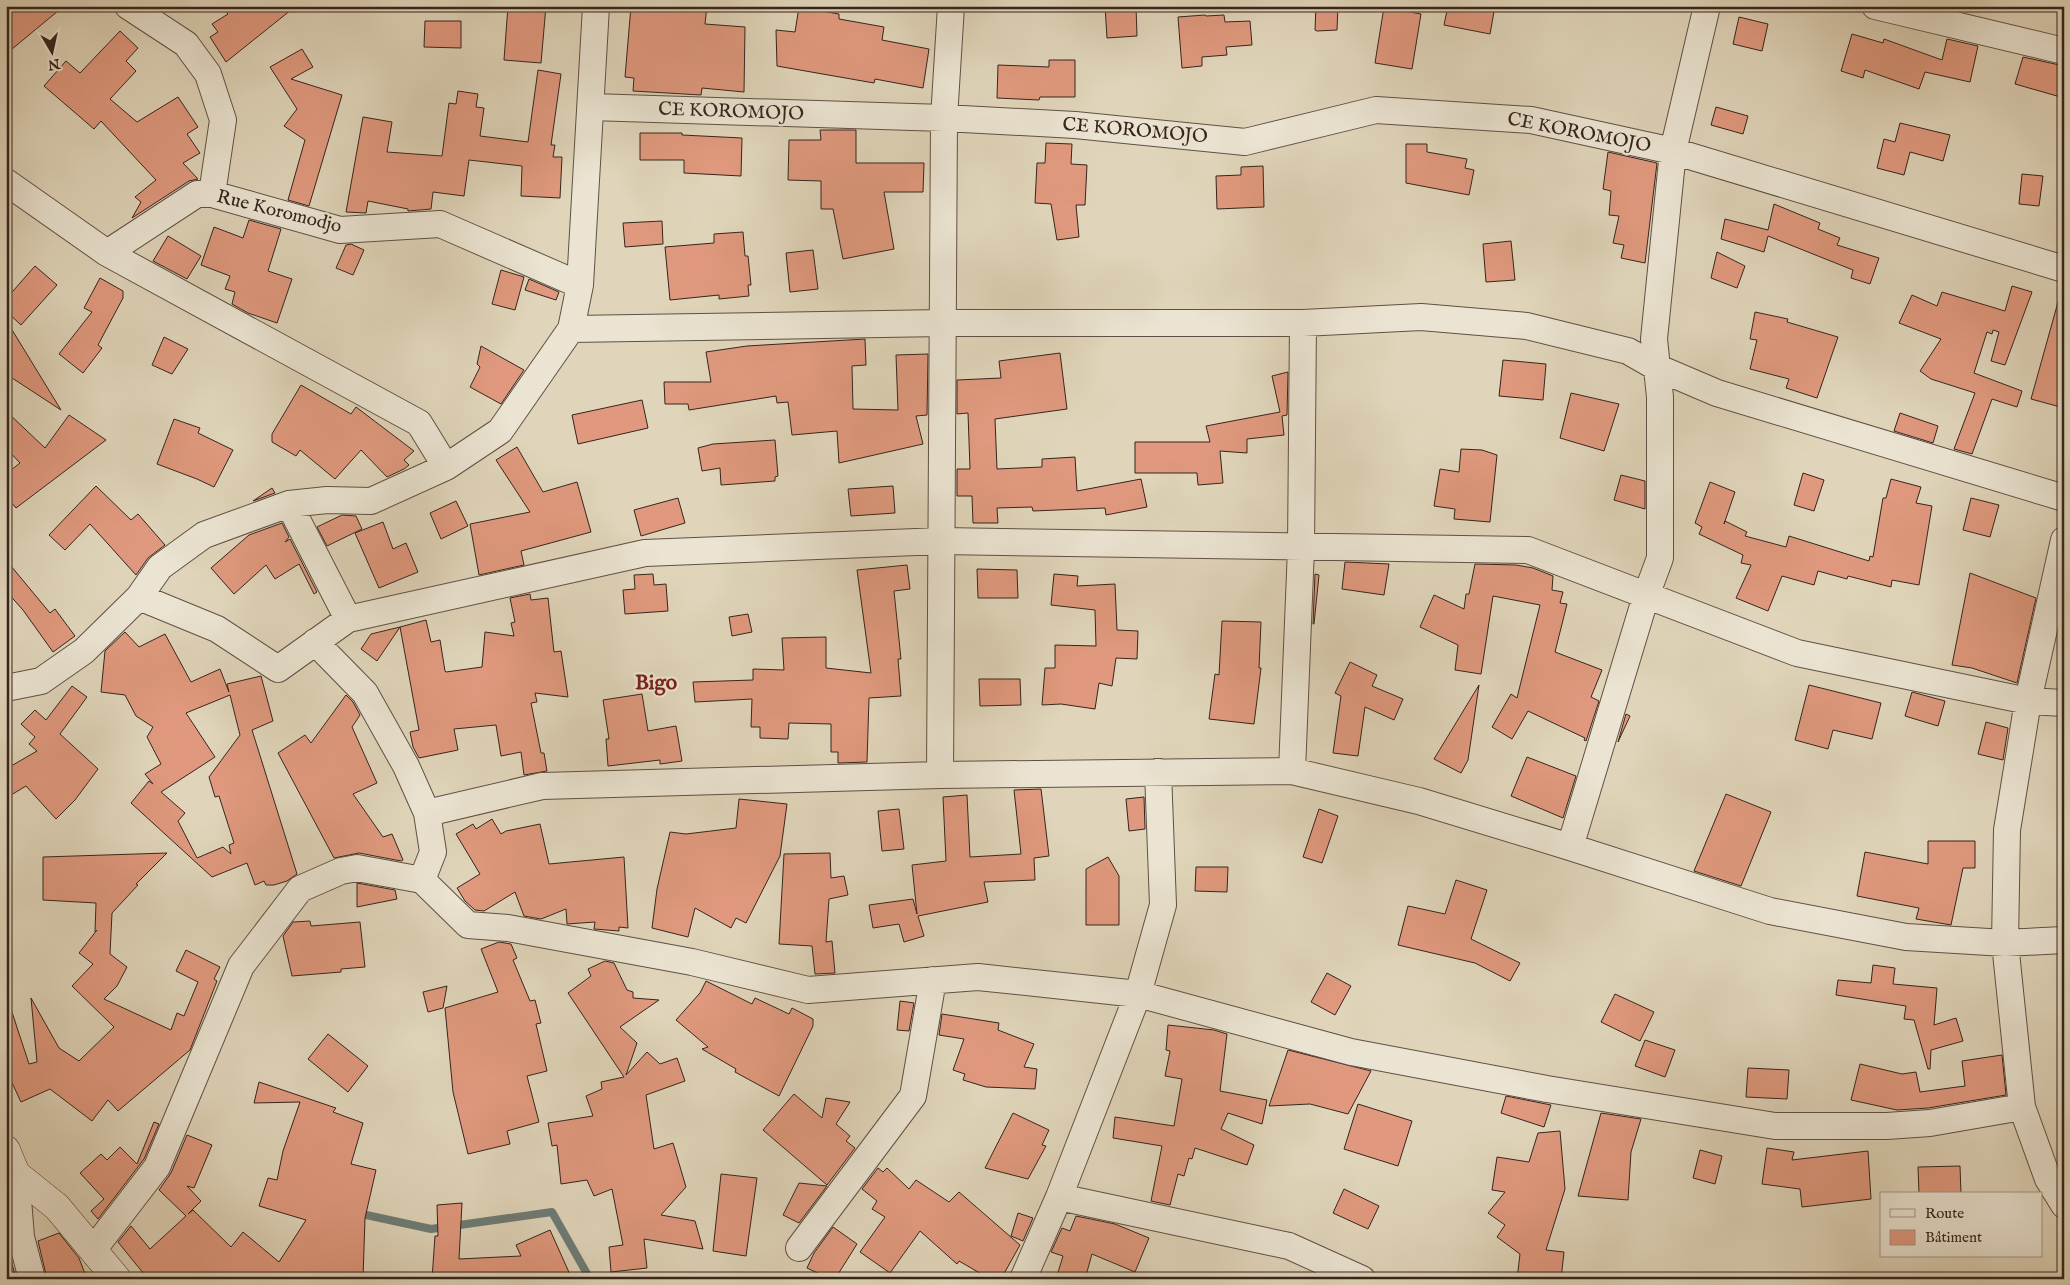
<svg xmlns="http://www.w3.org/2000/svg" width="2070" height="1285" viewBox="0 0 2070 1285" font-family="'IM FELL English',serif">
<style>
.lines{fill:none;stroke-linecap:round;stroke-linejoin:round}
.stream{stroke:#6e7d77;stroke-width:8}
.building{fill:#e0997e;stroke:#36241c;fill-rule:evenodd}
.street-casing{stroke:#605044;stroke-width:28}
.secondary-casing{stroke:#36241c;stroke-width:29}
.street{stroke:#ebe4d2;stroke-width:26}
.secondary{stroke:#ebe4d2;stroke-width:28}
.labels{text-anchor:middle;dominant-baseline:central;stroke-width:4.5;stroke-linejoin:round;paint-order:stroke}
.street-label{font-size:19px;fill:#36241c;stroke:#ebe4d2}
.quarter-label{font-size:21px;font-weight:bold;fill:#7a1f14;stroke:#ebe4d2}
</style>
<rect width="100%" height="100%" fill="#e0d5ba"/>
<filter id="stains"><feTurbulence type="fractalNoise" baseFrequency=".004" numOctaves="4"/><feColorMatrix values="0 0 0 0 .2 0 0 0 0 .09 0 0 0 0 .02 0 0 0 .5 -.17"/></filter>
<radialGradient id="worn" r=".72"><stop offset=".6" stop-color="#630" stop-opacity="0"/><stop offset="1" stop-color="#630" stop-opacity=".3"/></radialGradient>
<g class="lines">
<path class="stream" d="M357,1213l74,16 121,-17 38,67"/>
</g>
<path class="building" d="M6,6h58l-58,48z
M220,6h76l-70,56 -16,-25 8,-5 -6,-8 16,-10z
M508,6h38l-5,57 -37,-3z
M631,6h76l-2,18 40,3 -1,65 -42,-4 -1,7 -68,-4 1,-13 -9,-1z
M1105,6h31l1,30 -30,2z
M1316,6h22l-1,24 -20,1 -2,-1z
M1448,6h47l-5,28 -46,-9z
M799,7l40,7v5l45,8 -2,13 47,9 -6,39 -48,-9 -1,4 -97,-17 -1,-36 19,2z
M1384,7l37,7 -9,55 -37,-6z
M1205,15l1,1 18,-1 1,7 25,-1 2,24 -26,2 1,8 -25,2v9l-20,2 -4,-51z
M1739,17l29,7 -6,27 -29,-7z
M425,21h36v27l-37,-1z
M120,31l18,17 -12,13 10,10 -26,28 27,23 41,-25 20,30 -11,7 13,19 -17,10 15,16 -9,2 -57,37 9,-16 -6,-5 21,-17 -55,-59 -7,8 -50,-43 22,-25 14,12z
M1852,34l31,9 1,-4 58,21 5,-21 31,7 -8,36 -45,-10 -6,17 -54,-19 -2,8 -22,-7z
M302,49l11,18 -22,12 51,16 -33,111 -21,-6 17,-60 -21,-14 13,-17 -27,-42z
M2023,57l41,9v32l-49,-14z
M1049,60h26v37h-35l-1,3 -42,-2 1,-33 51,2z
M538,70l23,4 -10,71h4l-2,12h9l-2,41 -39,-2 1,-30 -53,-6 -5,36 -31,-4 -2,17 -23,2v-2l-40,-8 -2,12 -20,-1 17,-95 29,5 -5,30 55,4 7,-53 7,1 2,-13 20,3 -2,13 8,1 -4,28 48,6z
M1716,107l32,9 -5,18 -32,-9z
M1900,123l50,12 -7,26 -33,-9 -6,23 -27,-7 7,-29 11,3z
M820,130h36v33h68l-1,29h-39l10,57 -51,10 -10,-50h-12v-28l-33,-1 1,-40h32z
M640,133h42v2l60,3 -1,38 -57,-3v-13h-44z
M1046,143l26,1 -1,20 16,1 -2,40h-9l3,32 -22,3 -6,-36 -16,-1 2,-40h8z
M1406,144h21v8l40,7 -2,9 9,2 -5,25 -63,-12z
M1608,152l49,11 -12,100 -24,-5 3,-13 -11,-2 6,-27 -10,-1 2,-24 -8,-2z
M1263,166l1,41 -47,2 -1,-33 25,-1v-8z
M2022,174l21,2 -4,30 -20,-2z
M1774,204l46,19 -2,6 22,9 -3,7 42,13 -9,26 -19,-6 2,-8 -85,-34 -4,16 -43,-13 4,-20 43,11z
M249,220l32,9 -13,42 24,8 -15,44 -29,-10 -16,-9 3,-12 -10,-3 5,-13 -29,-11 13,-38 29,11z
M662,221l1,23 -38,3 -2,-24z
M743,232l2,24h3l3,29h-3l1,11 -30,3v-4l-49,5 -5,-53 49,-4v-9z
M168,236l33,20 -14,23 -34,-18z
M1511,241l4,39 -29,2 -3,-38z
M351,244l13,6 -11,25 -17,-7 10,-23z
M813,250l5,39 -28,3 -4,-39z
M1717,252l28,14 -8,22 -26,-10z
M35,266l22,19 -36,40 -15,-14v-12z
M501,270l23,7 -9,33 -23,-6z
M100,278l23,13v7l-25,47 4,3 -19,25 -24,-19 33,-42 -8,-4z
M529,279l30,13 -3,8 -31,-10z
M2012,286l20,6 -27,73 -14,-4 8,-29 -6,-2 -1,4 -5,-2 -13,41 48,18 -5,16 -25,-8 -20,55 -18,-5 21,-56 -44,-14 -11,-8 21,-32 -42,-16 13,-28 25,11 5,-14 63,19z
M2058,302l6,1v105l-33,-9z
M1755,312l33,7 -1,3 51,15 -21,61 -31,-10 3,-9 -39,-10 7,-29 -7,-1z
M6,320l55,90 -55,-36z
M164,337l24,12 -16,25 -20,-9z
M865,339l1,26 -14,1 1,43 45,1 -2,-55 32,-1 -1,61 -11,1 7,28 -84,19 -2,-32 -45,4 -4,-33 -11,1 -1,-7 -87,14 -1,-6h-23l-1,-22h47l-5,-30 41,-6z
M481,346l43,24 -23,34 -31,-17 10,-20 -3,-3z
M1060,353l7,56 -72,10 2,50 45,-2v-8l33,-2 2,34 64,-12 6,28 -41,8 -1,-7 -72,3 -1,-4 -35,1 1,15h-25l-1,-27h-15v-27h13l-2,-56 -11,1v-34l44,-2 -2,-17z
M1503,360l43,4 -3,36 -44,-4z
M1288,372l-1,43 -5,1 2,19 -37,4v14l-27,-2 3,32 -25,2 -1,-12h-62v-31h75l-4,-16 74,-14 -8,-36z
M301,385l50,29 5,-7 58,44 -10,9 5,5 -5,4 -17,8 -26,-27 -26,29 -35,-29 -4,6 -24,-14v-8z
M1571,393l48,11 -15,47 -44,-13z
M642,400l6,28 -70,16 -6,-29z
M6,411l39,37 24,-33 37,25 -90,68 -10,-12v-22l14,-11 -14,-15z
M1900,413l38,13 -5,17 -39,-12z
M174,419l26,9 -2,5 35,17 -19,37 -17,-8 -40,-15z
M775,440l3,36 -3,1v4l-54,4 -1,-17 -18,3 -4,-23 15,-4z
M517,447l26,45 34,-10 14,50 -70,19 3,14 -45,10 -9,-51 60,-12 -34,-52z
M1461,449l21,1 15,5 -7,67 -36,-3 1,-10 -21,-3 6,-37 19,3z
M1803,473l21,7 -10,31 -20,-6z
M1621,475l24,6v28l-31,-9z
M1891,479l30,8 -5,16 16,3 -13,79 -27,-5 -1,7 -43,-11 -1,3 -29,-8 -4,14 -32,-9 -14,35 -32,-13 15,-33 -10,-2 2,-8 -44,-21 3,-7 -7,-4 15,-41 25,10 -11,32 1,-3 22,11 -2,4 41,11 3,-11 80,25 1,-5 3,1 10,-59h3z
M96,486l35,34 7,-6 27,31 -17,13 -12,17 -46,-51 -25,26 -16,-15z
M893,486l2,27 -44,3 -3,-27z
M272,488l3,5 -22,8z
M678,498l7,25 -44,13 -7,-26z
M1971,498l28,7 -9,32 -27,-7z
M456,501l12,25 -27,13 -11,-26z
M342,515l14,1 6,13 -35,17 -10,-19z
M383,522l10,27 13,-6 12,29 -39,16 -24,-55z
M282,523l7,14 -4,5 5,-3 27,53 -3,2 -15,-30 -24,15 -9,-14 -32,29 -23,-26 38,-33z
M6,560l44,53 5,-4 20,27 -22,16 -30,-42 -17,-19z
M1345,562l44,2 -5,31 -42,-6z
M1475,564l41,1 17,3 20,8 -1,14 11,2 -3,11 7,1 -12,48 47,18 -11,27 8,4 -13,40 -2,-1 1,-2 -57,-27 -16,28 -20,-12 19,-33 6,4 23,-93 -47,-9 -12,78 -26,-4 3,-25 -38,-18 14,-32 30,14 2,-15h3z
M907,565l3,24 -16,2 7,68h-3l3,37 -32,2 -2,64 -29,1v-11h-7v-28l-42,-1 -1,16 -28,-1v-11h-9l1,-28 -57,3 -2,-20 60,-2v-11l31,1 -2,-32 44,-1v31l45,5 -14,-103z
M977,569l40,1 1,28h-40z
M1970,573l66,25 -19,85 -45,-15 -20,-3z
M653,574l1,11 12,-1 2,27 -43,3 -2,-24 12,-1 -1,-14z
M1054,574l24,2 -1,10 38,-2 2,46 21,1 -1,28 -21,-1 -4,28 -13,-3 -4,26 -34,-5 -19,1 3,-37h10v-23l41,1 -1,-36 -44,-5z
M1315,574l4,1 -5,49h-1z
M530,594l1,6 17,-2 6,54 7,-1 7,46 -33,-4 2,9 -6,1 10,50h3l3,18 -23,4 -3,-23 -20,4 -5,-31 -42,4 4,21 -39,8 -6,-11 -3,-15 9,-2 -19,-103 26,-7 5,22 9,-2 5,31 1,1 36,-5 3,-35 29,4 -3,-13 4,-1 -5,-24z
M748,614l4,18 -20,4 -3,-19z
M1222,621l39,1 -2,46h2l-7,56 -45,-5 6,-45 4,1z
M400,627l-23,34 -16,-12 10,-15z
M125,632l14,15 26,-13 26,48 29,-13 9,23 -2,-8 34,-8 12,45 -21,9 45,144 -10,7 -13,4h-8l-2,-4 -9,4 -8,-22 -35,14 -81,-74 18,-22 4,3 -8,-10 16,-10 -14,-27 6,-10 -17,-11 -11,-21 -24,-3 4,-41zM230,695l10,40 -31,42 6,20 4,-1 15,47 -5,2 2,9 -8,-7 -26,11 -19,-37 7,-8 -24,-21 54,-35 -29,-44z
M1350,662l27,13 -5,11 31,13 -9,21 -29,-13 -7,49 -25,-3 8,-57 -6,-3z
M979,679h41l1,26 -41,1z
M1479,685l-11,75 -7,13 -27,-14z
M1809,685l72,18 -9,36 -39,-9 -5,19 -33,-9z
M72,686l15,11 -27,37 38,35 -23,31 -19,19 -30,-33 -20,12v-29l31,-18 -8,-7 6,-7 -14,-13 14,-14 11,10z
M1912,692l33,9 -7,25 -33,-10z
M642,694l6,37 28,-5 6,35 -22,3v-4l-52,6 -2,-27h3l-6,-39z
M346,695l7,7 7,13 -8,12 25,56 -24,11 30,43 9,-3 11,26 -2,1 -42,-8 -25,5 -56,-105 27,-18 6,8z
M1626,714l4,2 -12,26z
M1986,722l22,6 -5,32 -25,-6z
M1527,757l49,19 -13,42 -52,-22z
M1041,789l8,67 -15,2 1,22 -51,2 4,20 -70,14 6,20 -20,6 -5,-18 -26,4 -4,-23 44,-6 4,15 -5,-49 34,-4 -3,-64 24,-2 3,62 51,-3 -7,-64z
M1726,794l45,18 -30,74 -47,-15z
M1144,797l1,32 -16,2 -3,-32z
M739,799l48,5 -7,52 -34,67 -10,-5 -5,10 -36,-20 -7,29 -36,-9 5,-39 13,-57 16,2 50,-6z
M899,809l5,40 -22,2 -4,-40z
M1319,809l19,7 -16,47 -19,-6z
M492,819l9,15 5,-3 34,-7 9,40 75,-7 4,71 -9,-1v4l-25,-2 1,-7 -28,2 -1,-15 -25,10 -17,-3 -9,-24 -31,19 -9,-1 -10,-9 -8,-13 23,-14 -24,-40 17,-10 3,5z
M1928,841h47v27h-12l-12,57 -35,-6 3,-11 -62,-12 8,-44 63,12z
M167,853l-31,31 2,1 -26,28 -2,41 17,13 -10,19 -13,13 67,31 6,-17 7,3 14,-34 -22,-11 10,-21 34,17 -6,12 3,2 -27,69 -72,61 -10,-11 -16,21 -42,-32 -29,13 -15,-32v-63l4,-1 19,58 8,-2 -6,-64 28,50 20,13 35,-34 -42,-41 21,-22 -14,-11 18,-23 -2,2 1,-29 -53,-3v-43z
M830,853l1,25 13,-2 4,19 -19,4 -3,43 6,-1 3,32 -20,1 -3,-28 -33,-2 5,-90z
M1108,857l11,19v49h-33v-56z
M1196,867h32l-1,25 -32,-1z
M1456,880l31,10 -16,49 49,24 -10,18 -35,-18 -77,-18 10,-39 37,8z
M357,883l38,7 2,9 -40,8z
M310,921l1,5 49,-4 5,45 -24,2v3l-49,4 -9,-40 10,-14z
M499,942l12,2 6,14 -4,2 17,41 5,-1 6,23 -5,1 11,47 -20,5 12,46 -32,9 3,13 -42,10 -15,-62 -8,-84 53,-16 -17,-43z
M605,961l9,2 13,27 6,2v6l26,2 -39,27 17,16 -11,32 21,-23 13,12 17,-6 8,23 -39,14 8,54 19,-6 13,44 -25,28 34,6 8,28 -59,-10 3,29 -36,4 -2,-25 14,-2 -11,-56 -18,7 -7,-16 -26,4 -4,-39 -5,1 -4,-23 45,-7 -7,-20 16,-7 -1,-7 23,-5 -56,-84 23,-17 -3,-7z
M1873,965l22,3 -2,16 44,4 -3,37 22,-7 7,23 -32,9 -1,19h-2l-14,-49 -10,-1 2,-13 -70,-11 2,-15 33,3z
M1327,973l24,13 -16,29 -24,-13z
M706,981l46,23 3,-6 34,16 3,-6 21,11v7l-34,70 -44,-24 1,-3 -34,-20 6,-2 -32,-27 24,-27z
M447,986l-4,22 -15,4 -5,-20z
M1615,994l39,18 -14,29 -39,-19z
M900,1001l14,2 -5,28 -12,-1z
M942,1014l57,9 -1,7 36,14 -10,23 13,2 -2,20 -49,-2 -23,-7 2,-6 -12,-4 11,-31 -25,-4z
M1168,1025l46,5 13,4 -7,57 47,9 -5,24 -34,-11 -7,16 33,16 -7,20 -52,-17 -3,11 -3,-1 -5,18 -6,-2 -8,31 -19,-4 11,-55 -49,-8 2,-21 59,9 8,-47 -17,-3 5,-25 -4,-1z
M328,1034l40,32 -20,26 -40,-33z
M1645,1040l30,10 -10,27 -30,-11z
M1288,1050l83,21 -23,43 -38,-10 -41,2z
M2002,1055l4,40 -78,13 -31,2 -46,-10 9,-36 42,10 14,-2 4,20 45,-6 -3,-25z
M1748,1068l41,2 -2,29 -41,-2z
M259,1082l77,26 -3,4 30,11 -12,41 25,6 -11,48 -2,61h-215l-30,-37 13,-16 19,23 36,-33 -27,-26 12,-17 16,-38 25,10 -18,43 -7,-2 14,15 -13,13 5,-4 38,37 12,-15 36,30 27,-42 -47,-14 9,-28 9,2 6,-29 17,-49 -46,1z
M794,1094l28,24 4,-20 24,4 -14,22 14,12 -4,5 9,7 -28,37 -64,-55z
M1506,1096l45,9 -7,22 -43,-14z
M1358,1104l54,17 -14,45 -54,-17z
M1013,1113l36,17 -7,15 4,1 -18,33 -43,-11z
M1601,1113l40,6 -10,33 -3,48 -50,-4z
M154,1122l5,2 -15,35 -46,60 -7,-8 13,-12 -24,-26 21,-19 6,6 13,-13 17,17z
M1560,1131l5,58 -19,61 18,2 -3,27h-44l3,-25 -23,-17 8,-12 -17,-12 17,-21 -13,-2 5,-33 32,5 9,-29z
M1767,1148l27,4 -2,8 76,-9 3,48 -69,8 -2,-18 -38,-5z
M1700,1150l22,6 -7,28 -22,-6z
M1960,1166l1,28h-42l-1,-27z
M878,1168l5,4 4,-4 22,21 7,-9 33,22 10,-10 61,53 -19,34h-11l-31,-18 -2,3 -37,-33 -30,42 -30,-21 25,-35 -13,-8 5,-8 -15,-12z
M721,1174l36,4 -11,78 -33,-5z
M799,1183l28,3 -28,37 -16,-8z
M1344,1189l35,17 -11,23 -35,-16z
M462,1203l-3,56 62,-3 -5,-11 34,-15 22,49h-140l3,-43h3l-1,-31z
M1018,1213l15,5 -10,23 -12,-5z
M1076,1216l39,8 34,14 -14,34 -43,-18 -7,25h-29l7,-23 -12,-4 11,-24 8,3z
M833,1227l24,17 -22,35h-5l-23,-11 7,-15z
M59,1233l20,25 8,21h-40l-9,-38z
M9,1252l7,27h-10v-26z"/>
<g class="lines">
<g class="street-casing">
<path id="street" d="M128,6l58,38 22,30 15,46 -11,74
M1875,6l189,45
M591,107l353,11 131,7 170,17 131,-32 155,10 142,31 391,118
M6,182l101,71 90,-59h15l128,36 100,-6 140,61
M107,253l312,170 27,44
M571,329l372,-6h360l118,-6 106,9 101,25 28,16 61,26 347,105
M289,504l59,115
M2064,540l-36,161 -21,129 -2,113 17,164 26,72 16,26
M139,597l78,32 61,40 70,-50 297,-66 296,-12 587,9 269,103 231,48 36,2
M315,642l50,51 41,73 21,47 6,39 -11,28
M6,688l35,-7 43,-30 55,-54 21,-30 44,-32 85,-31 38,-4 44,1 75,-34 54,-36 71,-102 9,-44 16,-279
M1292,771l9,-223 2,-225
M940,775l4,-657 7,-112
M427,813l115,-27 398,-11 352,-4 127,30 151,46 200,64 136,26 99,6 59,-3
M1570,847l76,-251 14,-38v-161l-6,-58 19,-188 34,-145
M16,1174l5,63 11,42
M1059,1197l230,49 73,33
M799,1248l114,-152 20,-116
M93,1250l64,-83 84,-201 59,-77 41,-18 16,-3 65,12 46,45 40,3 184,34 116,28 170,-13 160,17 213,58 196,37 228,37h112l43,-3 92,-16
M1023,1279l36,-82 79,-203 25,-89 -5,-133"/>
</g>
<g class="secondary-casing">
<path id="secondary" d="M6,1150l10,24 41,33 60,72"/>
</g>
<use href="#street" class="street"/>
<use href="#secondary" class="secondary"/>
</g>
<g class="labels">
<g class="street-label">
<text transform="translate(731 112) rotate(2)">CE KOROMOJO</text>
<text transform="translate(1135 131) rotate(5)">CE KOROMOJO</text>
<text transform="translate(1579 133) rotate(11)">CE KOROMOJO</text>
<text transform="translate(279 212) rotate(14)">Rue Koromodjo</text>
</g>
<g class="quarter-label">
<text x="656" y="683">Bigo</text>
</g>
</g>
<rect width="2070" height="1285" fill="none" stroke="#e0d5ba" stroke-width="25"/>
<rect x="8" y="8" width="2055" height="1270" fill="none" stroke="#36241c" stroke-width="2.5"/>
<rect x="12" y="12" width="2045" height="1260" fill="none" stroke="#36241c"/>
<rect x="1880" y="1192" width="162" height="65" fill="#ebe4d2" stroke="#a39789"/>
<rect x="1890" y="1209" width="25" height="8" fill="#ebe4d2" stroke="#a39789"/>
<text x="1925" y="1218" font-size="15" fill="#36241c">Route</text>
<rect x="1890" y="1230" width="25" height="15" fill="#e0997e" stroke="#a39789"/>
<text x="1925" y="1242" font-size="15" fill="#36241c">Bâtiment</text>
<g transform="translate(52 52) rotate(171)" stroke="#ebe4d2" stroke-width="4" paint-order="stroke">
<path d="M0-4L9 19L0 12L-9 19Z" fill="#36241c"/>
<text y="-8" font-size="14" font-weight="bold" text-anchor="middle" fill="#36241c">N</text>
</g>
<rect width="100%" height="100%" filter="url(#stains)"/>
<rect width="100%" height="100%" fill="url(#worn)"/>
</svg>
